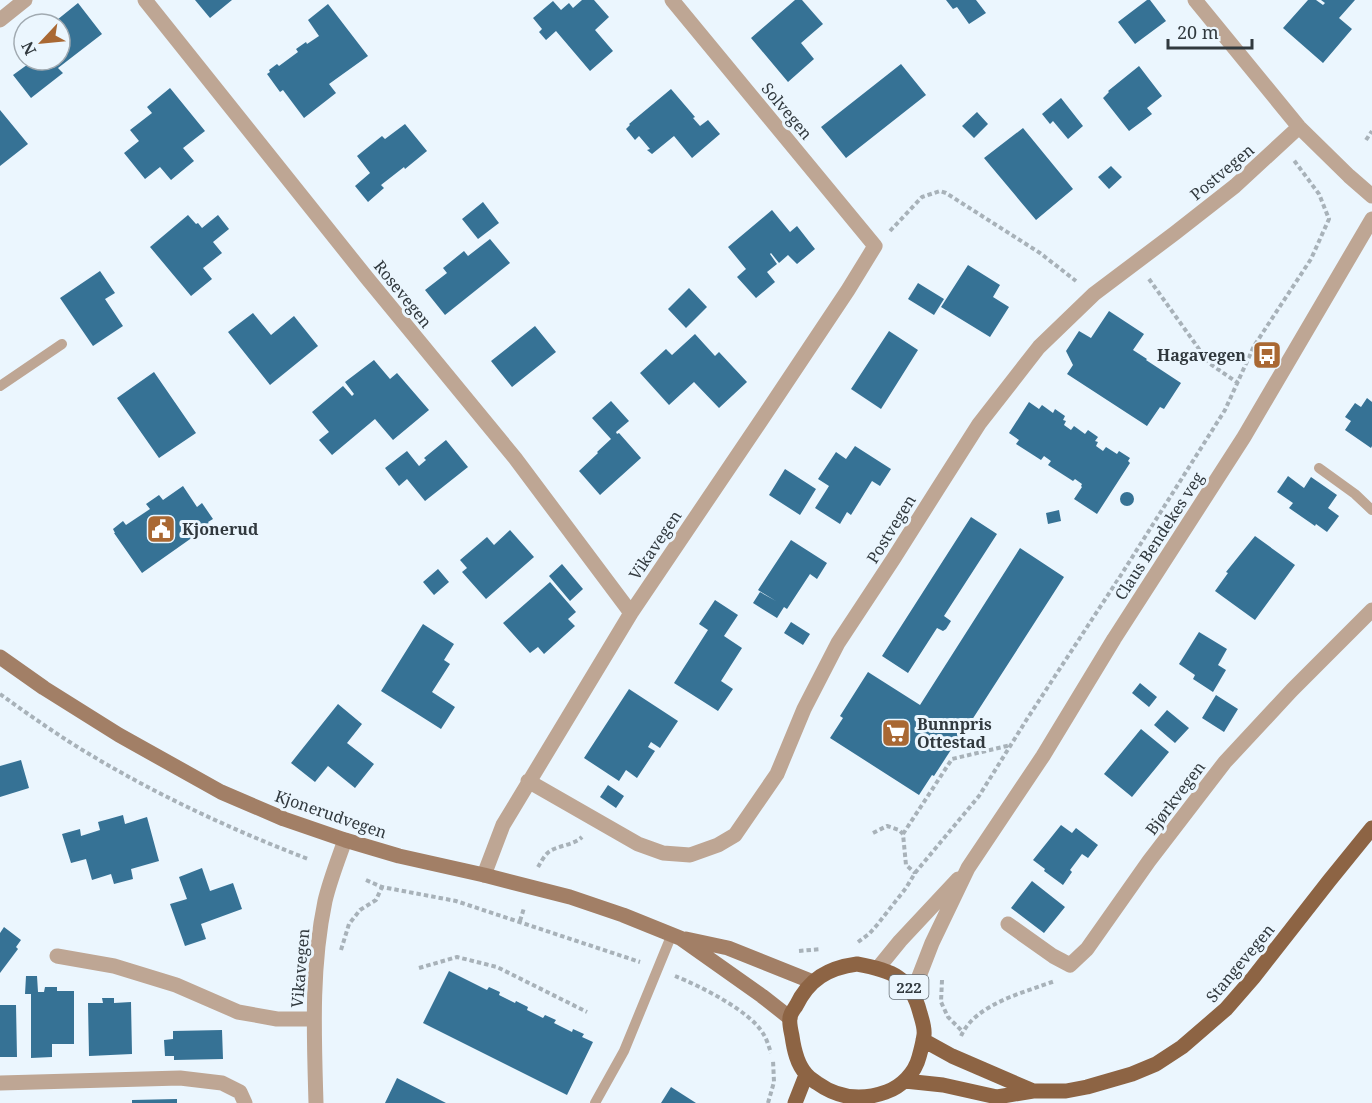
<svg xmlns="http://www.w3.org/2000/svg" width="1372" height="1103" viewBox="0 0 1372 1103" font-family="'Noto Serif',serif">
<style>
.building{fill:#367295}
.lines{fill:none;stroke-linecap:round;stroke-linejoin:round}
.path{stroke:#a8b2b9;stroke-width:4;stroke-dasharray:4.5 3;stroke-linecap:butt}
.service{stroke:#bea694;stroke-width:10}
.minor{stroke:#bea694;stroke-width:15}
.tertiary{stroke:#bea694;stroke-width:15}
.secondary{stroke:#a27f66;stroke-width:15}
.primary{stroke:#8d6444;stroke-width:15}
.labels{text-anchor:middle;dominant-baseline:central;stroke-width:6;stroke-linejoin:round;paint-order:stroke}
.shield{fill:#ebf6fe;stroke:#697278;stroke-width:1.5}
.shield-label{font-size:15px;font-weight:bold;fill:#31393e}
.street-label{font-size:16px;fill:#31393e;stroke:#ebf6fe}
.poi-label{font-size:16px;font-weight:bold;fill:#31393e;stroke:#ebf6fe;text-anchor:start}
</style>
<rect width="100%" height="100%" fill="#ebf6fe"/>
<path class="building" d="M195,0h37l-22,18z
M582,0h12l15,17 -14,13 18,21 -23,20 -34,-40 -10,9 -7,-8 3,-3 -9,-11 20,-17 8,9 8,-7 4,5z
M795,0h7l21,24 -22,19 13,16 -26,23 -37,-44z
M946,0h30l10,13 -17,11 -12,-17 -4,2z
M1147,0h3l16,21 -31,23 -17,-22z
M1308,0h8l7,5 2,-2 -4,-3h34l-16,18 13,11 -29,34 -40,-35z
M78,3l24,31 -44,34 5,5 -32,25 -18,-23 18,-13 1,2 5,-4h23v-36h-8z
M328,4l40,52 -39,28 7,9 -32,25 -21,-28 -3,2 -13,-18 3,-2 -1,-2 8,-6 2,2 19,-14 -2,-3 10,-7 1,2 12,-8 -11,-16z
M901,64l25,31 -80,63 -25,-31z
M1139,66l23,30 -15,12 5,6 -23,17 -26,-33 6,-6 -1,-1z
M170,88l35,43 -22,17 11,13 -23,19 -11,-13 -15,12 -21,-26 15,-12 -9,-11 22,-17 -5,-6z
M671,89l24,28 -2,1 7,8 8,-6 12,14 -28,24 -18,-22 -22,18 -5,-4 3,-1 -11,-13 -4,4 -9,-11 4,-4 -1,-1z
M1061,98l22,28 -15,13 -15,-18 -3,3 -8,-10z
M0,110l28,34 -28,22z
M977,112l11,12 -14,14 -12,-12z
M405,124l22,27 -22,18 -1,-2 -23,18 3,3 -16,14 -13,-16 15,-13 -13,-17 25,-20 3,3z
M1023,128l50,61 -37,31 -52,-62z
M1111,166l11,11 -13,12 -11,-12z
M483,202l16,21 -21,16 -16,-20z
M772,210l18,22 7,-6 18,23 -18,15 -9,-9 -9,8 -8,-10 -1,1 7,10 -10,8 8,10 -19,16 -19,-21 9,-8 -18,-22z
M188,215l8,9 2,-1 4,5 16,-13 11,14 -16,13 9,11 -19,15 9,11 -21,17 -41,-49z
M490,239l20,24 -65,52 -20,-25 22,-17 -4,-5 21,-17 4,5z
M968,265l32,20 -7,12 16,10 -19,30 -49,-30z
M100,271l15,22 -10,6 18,27 -30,20 -33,-48z
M918,283l26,16 -10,16 -26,-16z
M689,288l18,19 -21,21 -18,-19z
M1109,311l35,23 -11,16 14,9 -1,1 35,23 -17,26 -4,-2 -13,19 -80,-52 6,-9 -7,-14 13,-20 12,7z
M253,313l18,22 23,-19 24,30 -48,39 -42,-53z
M535,326l21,26 -44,35 -21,-26z
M889,331l29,19 -37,59 -30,-20z
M695,334l20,22 4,-4 28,30 -28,26 -25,-26 -25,23 -29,-32 26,-24 6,6z
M374,360l16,19 7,-6 32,37 -36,30 -18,-21 -43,36 -13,-15 10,-8 -17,-20 31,-26 9,10 2,-2 -9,-12z
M154,372l42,61 -37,25 -42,-60z
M1367,398l5,4v44l-1,2 -26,-18 6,-9 -6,-4 10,-14 6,4z
M611,401l18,20 -13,11 1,2 2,-1 22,25 -41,37 -21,-24 19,-18 -1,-1 14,-13 -19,-21z
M1029,402l10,7 3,-4 11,8 2,-4 10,7 -2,4 3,1 -2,4 7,5 3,-4 11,8 3,-4 10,7 -3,4 3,1 -2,4 7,5 3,-4 11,7 2,-3 11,7 -2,3 2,2 -33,51 -23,-15 8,-12 -1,-1 1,-2 -7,-5 -2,2 -25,-16 3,-4 -7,-5 -3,4 -25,-16 3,-4 -10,-7z
M446,440l22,27 -43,34 -18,-22 -8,7 -14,-18 22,-17 12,15 7,-6 -2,-2z
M855,446l36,23 -11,17 -8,-5 -21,34 -4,-3 -7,12 -25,-16 14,-22 -11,-7 18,-27 10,7z
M785,469l31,20 -16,26 -31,-20z
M1288,476l16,12 7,-11 26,18 -9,13 11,8 -12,16 -11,-8 -1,2 -26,-18 4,-5 -16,-11z
M183,486l14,21 5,-4 11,16 -5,3 2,3 -68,48 -28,-40h1l-2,-4 10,-8 3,4 24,-16 -4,-5 13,-9 4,5z
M1120 499a7 7 0 1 1 14 0a7 7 0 1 1-14 0Z
M1059,510l2,11 -13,3 -2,-11z
M971,517l26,17 -53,82 7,5 -5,8 -3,2 -6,-3 -29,45 -26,-17z
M510,530l24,27 -48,42 -24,-27 5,-4 -7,-8 27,-23 7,8z
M1255,536l40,29 -40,55 -40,-29 13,-18 -2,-1z
M791,540l36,23 -10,16 -7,-5 -23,35 -3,-2 -7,11 -24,-15 7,-11 16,9 -18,-11z
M1020,548l44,29 -94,146 -1,-1 -35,54 -2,-1 -13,20 -89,-57 13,-20 -3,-2 28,-44 52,33z
M562,564l21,25 -13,12 -21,-25z
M438,569l11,13 -15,13 -11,-13z
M550,582l26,30 -8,7 7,7 -31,28 -6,-7 -8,6 -27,-30z
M715,600l23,15 -14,21 18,12 -21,33 12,8 -15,22 -44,-28 34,-53 -9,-6z
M791,622l19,12 -7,11 -19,-12z
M423,624l31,20 -10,16 6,4 -18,28 23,15 -14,22 -60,-38z
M1199,632l28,17 -9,16 8,5 -13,22 -20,-13 2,-4 -16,-11z
M1140,683l17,14 -8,10 -17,-14z
M629,689l49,32 -18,27 -9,-6 -3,5 7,4 -18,27 -11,-8 -7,11 -35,-23z
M1216,695l22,14 -14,23 -22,-14z
M338,704l24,20 -15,19 27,21 -19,24 -27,-22 -13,16 -24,-19z
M1167,710l22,18 -14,15 -21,-18z
M1141,729l28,23 -37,45 -28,-23z
M21,760l8,28 -29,9v-31z
M608,785l16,11 -8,12 -16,-11z
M123,815l2,9 22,-7 12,44 -28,8 2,10 -19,5 -3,-10 -19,6 -6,-21 -15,4 -9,-29 18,-5 1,7 19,-6 -2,-8z
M1061,825l11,8 4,-5 22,17 -10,13 -6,-4 -12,16 2,2 -9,13 -19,-14 1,-2 -12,-9z
M202,868l8,23 23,-8 9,26 -41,15 5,15 -21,7 -15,-42 17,-5 -8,-22z
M1032,881l33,26 -21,26 -33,-25z
M4,927l17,13 -5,7 2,2 -18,24v-40z
M449,971l38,19 2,-3 11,5 -1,3 16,8 1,-2 12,6 -1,3 16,8 2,-3 11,5 -2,3 18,9 1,-3 11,5 -2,3 11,5 -26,53 -144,-72z
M26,976h11l1,16h6l1,-5h12v4h17v53h-22v13l-21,1v-64h-6z
M102,998h12v5l17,-1 1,52 -43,2 -1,-53h15z
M0,1005h16l1,52h-17z
M222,1030l1,29 -49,1v-4h-9l-1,-16 9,-1v-8z
M397,1078l49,25h-61z
M671,1087l25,16h-35z
M177,1099v4h-45v-3z"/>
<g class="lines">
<path class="path" d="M1366,140l6,-9
M890,231l32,-34 18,-6 6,2 94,60 36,28
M1149,279l60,84 29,20
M0,694c22,16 45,32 68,47 76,48 157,86 240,118
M873,833l14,-7 12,4 4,4 3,31 9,8
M903,834l49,-75 59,-14
M538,867c3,-5 7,-13 12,-16 10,-6 24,-6 32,-14
M366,880l16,7 74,14 184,61
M520,921l4,-13
M858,942l11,-8 8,-9 29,-37 9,-15 64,-77 48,-77 94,-144 104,-165 29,-64 57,-87 18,-40 -10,-25 -26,-35
M341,950l8,-26 11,-14 16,-10 6,-13
M799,951l22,-2
M419,968l38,-11 40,10 90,45
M675,976c25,10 76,35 89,59 3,5 5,12 7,18
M942,980l-1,22 7,15 15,15
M961,1036c14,-32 64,-44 94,-55
M768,1103l6,-21 -1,-22"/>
<path class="service" d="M0,386l62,-42
M1319,468l36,26 17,16
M595,1103l29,-52 48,-117"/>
<path class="minor" d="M145,0l222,278 148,180 116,155
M1195,0l104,127 50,49 23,20
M0,20l25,-20
M528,781l110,63 25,9 27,2 28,-10 17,-10 42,-61 27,-65 34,-66 56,-85 43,-68 42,-66 60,-77 55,-53 81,-61 60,-47 64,-59
M484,875l19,-50 128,-212 131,-194 86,-129 27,-44 -203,-246
M1008,924l45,32 17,9 17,-16 62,-88 76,-99 67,-72 80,-80
M57,956l57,10 62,19 62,27 39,7h36
M0,1083l180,-5 42,5 18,9 5,11"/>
<path class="tertiary" d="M878,968l22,-27 58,-62
M913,992l19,-49 36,-75 75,-112 71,-117 130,-202 128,-218
M316,1103c-2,-68 -5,-135 9,-202 5,-21 13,-41 20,-61"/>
<path class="secondary" d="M0,657l44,31 75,47 102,57 63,27 61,21 54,16 85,19 86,22 53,18 57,23 82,58 28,22
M686,939l42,9 85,34"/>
<path class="primary" d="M857,964c34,6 54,13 63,49 2,7 5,15 4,22 -1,7 -3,15 -5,22 -4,16 -18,30 -33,35 -25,9 -48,6 -69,-9 -4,-3 -8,-5 -11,-9 -9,-10 -12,-24 -14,-38 -1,-5 -3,-13 -2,-18 0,-4 4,-9 6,-12 13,-27 32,-38 61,-42z
M923,1040l29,16 81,35
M905,1081l38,4 54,12 36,-6h33l21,-4 45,-13 24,-10 26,-17 44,-38 27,-31 76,-97 43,-53
M795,1103l11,-28"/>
</g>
<defs>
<g id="bus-square" transform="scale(1.5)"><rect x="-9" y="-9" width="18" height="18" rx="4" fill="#a96833" stroke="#ebf6fe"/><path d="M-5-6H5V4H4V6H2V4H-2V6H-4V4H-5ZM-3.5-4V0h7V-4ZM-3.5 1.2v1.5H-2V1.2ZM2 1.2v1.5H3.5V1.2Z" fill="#fff"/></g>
<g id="civic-square" transform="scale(1.5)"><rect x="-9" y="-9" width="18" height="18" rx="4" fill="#a96833" stroke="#ebf6fe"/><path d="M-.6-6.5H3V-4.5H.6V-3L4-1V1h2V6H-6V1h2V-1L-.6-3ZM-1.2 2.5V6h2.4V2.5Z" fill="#fff"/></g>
<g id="supermarket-square" transform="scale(1.5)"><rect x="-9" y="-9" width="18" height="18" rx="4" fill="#a96833" stroke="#ebf6fe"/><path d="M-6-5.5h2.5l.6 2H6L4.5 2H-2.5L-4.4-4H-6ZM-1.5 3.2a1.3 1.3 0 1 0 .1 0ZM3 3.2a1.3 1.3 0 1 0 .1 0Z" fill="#fff"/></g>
</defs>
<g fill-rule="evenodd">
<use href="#bus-square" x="1267" y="355"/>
<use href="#civic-square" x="161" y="529"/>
<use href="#supermarket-square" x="896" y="733"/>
</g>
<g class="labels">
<rect class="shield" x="889.5" y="975" width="39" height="24" rx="4.5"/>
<g class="shield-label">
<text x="909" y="987">222</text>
</g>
<g class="street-label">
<text transform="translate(787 111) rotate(50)">Solvegen</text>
<text transform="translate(1222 172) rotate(-40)">Postvegen</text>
<text transform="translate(403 294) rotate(51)">Rosevegen</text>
<text transform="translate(891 529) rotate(-58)">Postvegen</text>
<text transform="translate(1159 536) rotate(-57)">Claus Bendekes veg</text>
<text transform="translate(655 545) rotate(-56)">Vikavegen</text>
<text transform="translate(1175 798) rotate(-53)">Bjørkvegen</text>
<text transform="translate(331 814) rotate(19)">Kjonerudvegen</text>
<text transform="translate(1240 963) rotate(-50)">Stangevegen</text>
<text transform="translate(300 968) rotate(-85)">Vikavegen</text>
</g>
<g class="poi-label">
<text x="1246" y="355" text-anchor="end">Hagavegen</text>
<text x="182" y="529">Kjonerud</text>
<text x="917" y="724">Bunnpris<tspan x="917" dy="18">Ottestad</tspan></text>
</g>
</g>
<g transform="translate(42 42) rotate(244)"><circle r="28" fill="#ebf6fe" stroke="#a1aab1" stroke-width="1.5"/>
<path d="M0-4.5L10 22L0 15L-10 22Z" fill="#a96833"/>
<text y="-9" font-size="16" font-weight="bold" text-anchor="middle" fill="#31393e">N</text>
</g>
<path d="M1168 39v9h84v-9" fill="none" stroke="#31393e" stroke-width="3"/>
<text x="1177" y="39" font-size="18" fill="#31393e" stroke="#ebf6fe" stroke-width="4.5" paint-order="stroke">20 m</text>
</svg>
